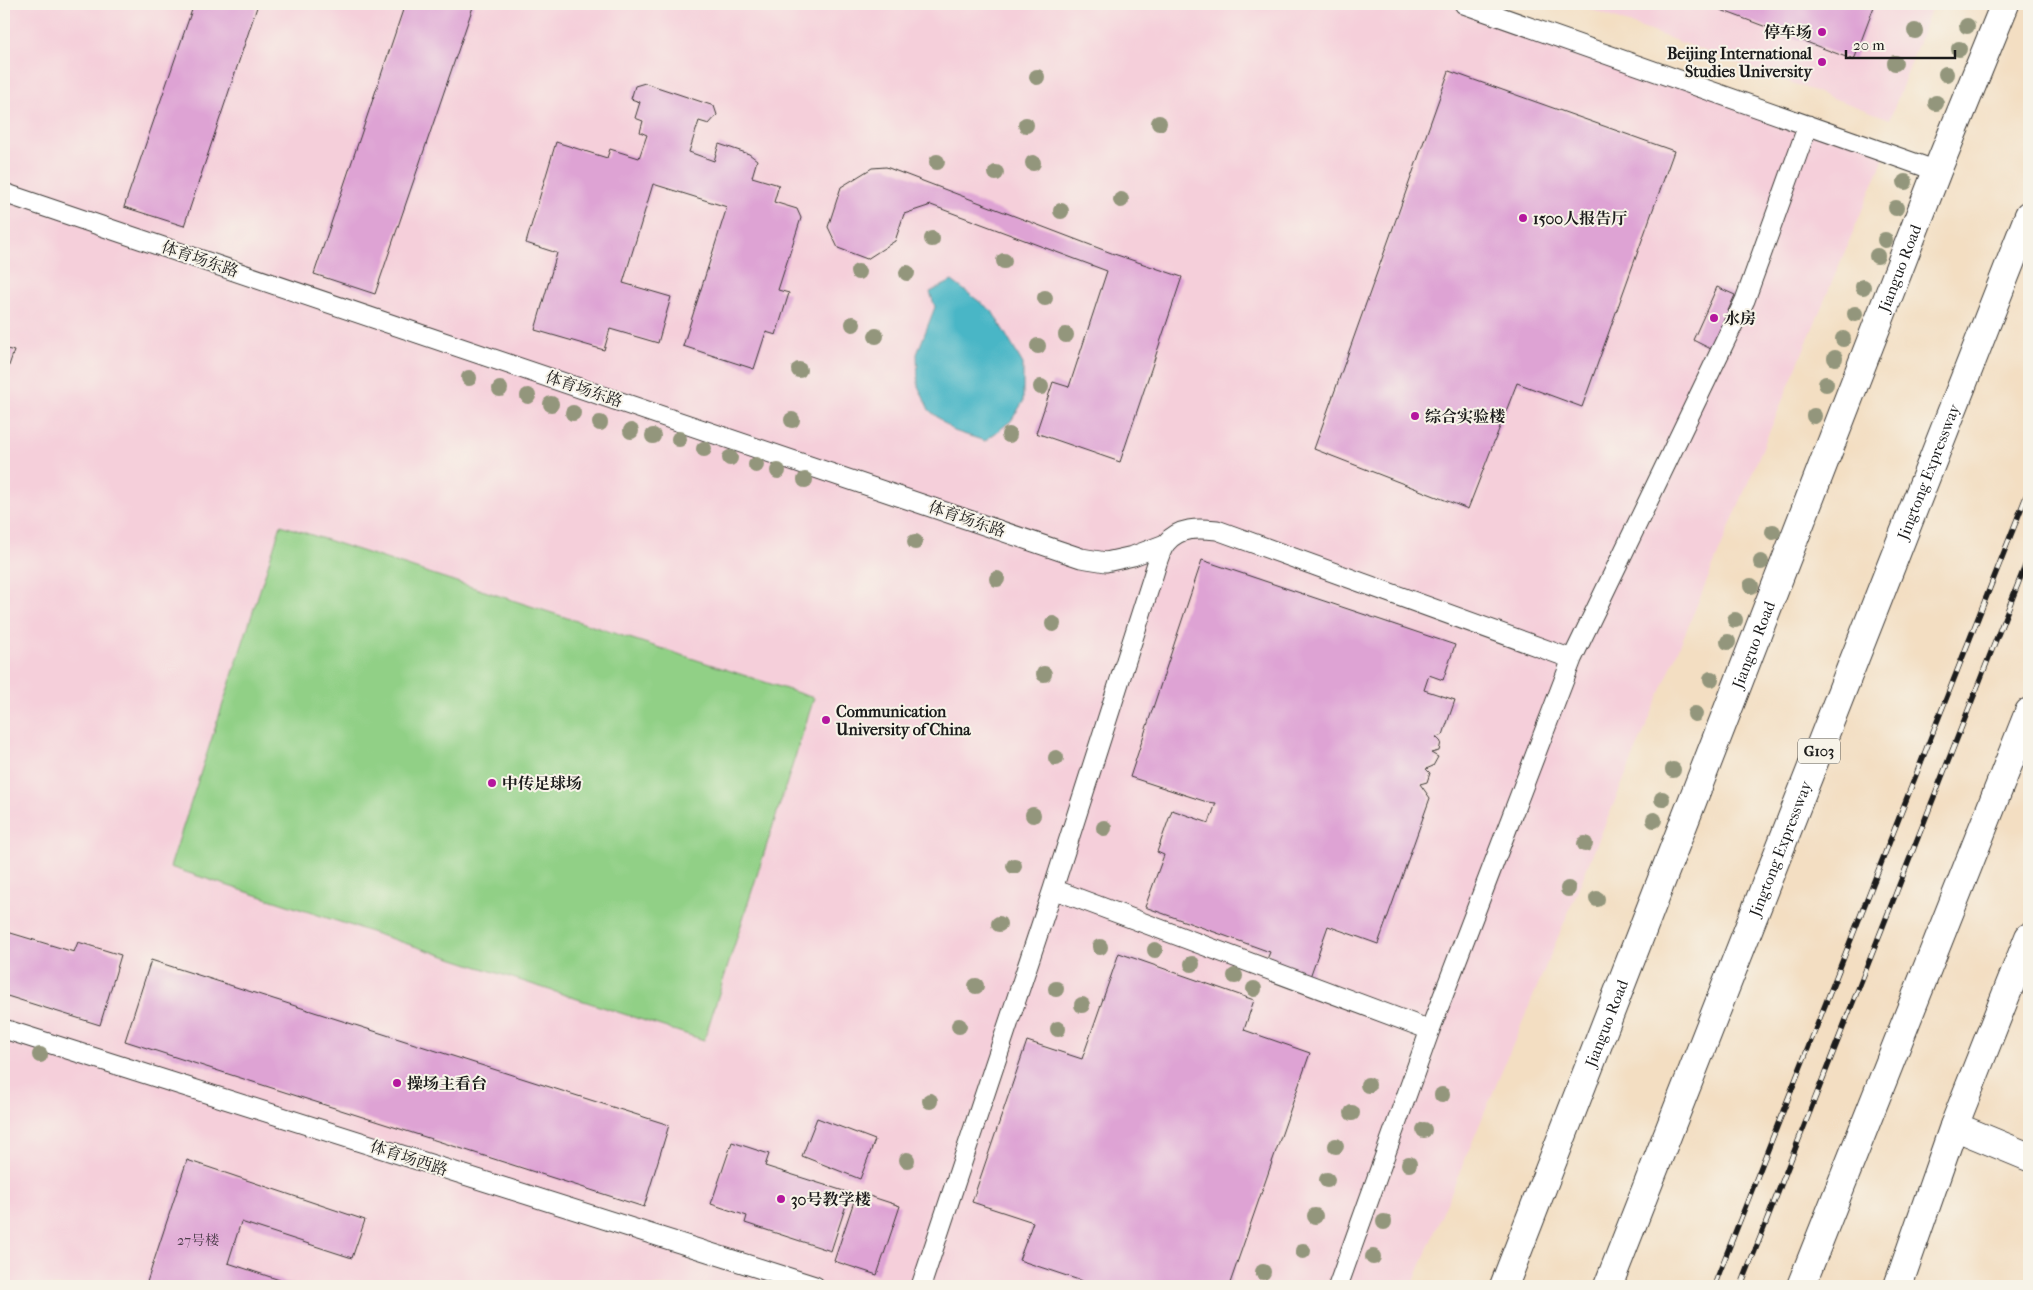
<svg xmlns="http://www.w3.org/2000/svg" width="2033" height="1290" viewBox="0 0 2033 1290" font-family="'IM FELL French Canon','Noto Serif SC',serif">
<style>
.built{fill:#f5cfda}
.green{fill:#91d086;stroke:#567651}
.water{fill:#4ab6c6;stroke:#336971}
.building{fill:#dea3d4}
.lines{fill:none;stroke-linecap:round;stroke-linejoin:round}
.service-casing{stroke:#3c3935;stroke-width:21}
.minor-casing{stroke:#3c3935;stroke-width:30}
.secondary-casing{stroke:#3c3935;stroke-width:30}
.motorway-casing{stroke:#3c3935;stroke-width:30}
.service{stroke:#fff;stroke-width:19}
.minor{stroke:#fff;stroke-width:28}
.secondary{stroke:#fff;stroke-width:28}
.motorway{stroke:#fff;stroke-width:28}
.rail-casing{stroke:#1c1c1c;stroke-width:5.5}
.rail{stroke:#f7f3e8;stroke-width:4;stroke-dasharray:11;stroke-linecap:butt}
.tree{fill:#93967b}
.poi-dot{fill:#b5179e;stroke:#f7f3e8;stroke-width:2}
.labels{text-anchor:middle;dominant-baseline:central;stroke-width:4;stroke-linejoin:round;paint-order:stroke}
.number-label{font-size:14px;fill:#4c3e4a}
.shield{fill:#f7f3e8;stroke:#5e5c59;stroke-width:1}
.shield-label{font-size:15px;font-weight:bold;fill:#1c1c1c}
.poi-label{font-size:16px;font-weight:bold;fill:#1c1c1c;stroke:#f7f3e8;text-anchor:start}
.street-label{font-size:16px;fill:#1c1c1c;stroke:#f7f3e8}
</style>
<rect width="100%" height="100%" fill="#f7f3e8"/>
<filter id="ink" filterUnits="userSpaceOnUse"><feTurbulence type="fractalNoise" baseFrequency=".02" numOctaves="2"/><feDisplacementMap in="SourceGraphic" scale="10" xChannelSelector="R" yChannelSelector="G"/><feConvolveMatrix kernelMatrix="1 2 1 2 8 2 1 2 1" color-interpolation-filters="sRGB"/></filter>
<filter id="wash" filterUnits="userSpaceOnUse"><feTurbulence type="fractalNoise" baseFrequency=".0096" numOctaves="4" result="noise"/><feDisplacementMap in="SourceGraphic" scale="20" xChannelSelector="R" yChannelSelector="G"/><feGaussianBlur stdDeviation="1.12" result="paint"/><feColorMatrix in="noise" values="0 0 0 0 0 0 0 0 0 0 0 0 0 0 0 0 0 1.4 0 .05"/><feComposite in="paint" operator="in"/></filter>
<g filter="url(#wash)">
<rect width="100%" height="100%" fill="#f3dec2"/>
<path class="built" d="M4,4h1467l415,149 -474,1133h-1408z
M1576,4h357l-43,115z"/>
<path class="green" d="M281,525l533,173 -110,342 -534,-173z"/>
<path class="water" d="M952,281l40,30 31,53v38l-12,19 -26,20 -31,-10 -25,-21 -11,-24 -1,-32 18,-47 -5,-15z"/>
<g id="blocks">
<path class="building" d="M194,4h64l-74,222 -60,-19z
M405,4h69l-99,290 -61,-20z
M1705,4h170l-21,56z
M1449,71l225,80 -92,256 -65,-24 -49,126 -154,-60z
M645,83l69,23 3,9 -8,9 -10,-3 -10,31 25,9 5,-17 30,10 8,6 -5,17 27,8 -5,17 23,7 4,9 -23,72 11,3 -13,42 -10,-3 -12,37 -71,-23 44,-139 -74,-23 -30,99 48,14 -13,46 -48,-14 -6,21 -69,-20 22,-77 -31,-10 30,-101 51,16 3,-9 29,9 8,-23 -7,-3 3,-11 -8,-3 5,-16 -9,-3 4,-13z
M886,167l228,87 68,23 -62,185 -84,-29 17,-51 16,5 38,-116 -176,-66 -27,9 -9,27 -28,18 -29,-11 -10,-21 13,-40 31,-19z
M1717,287l18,8 -24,54 -18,-9z
M4,348l10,3 -10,29z
M1202,560l253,85 -12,35 -14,-5 -5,15 31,10 -12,35 -7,2 5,5 -2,9 -8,2 7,4 -5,9 -7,3 4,4 -3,9 -7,2 10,14 -52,146 -50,-18 -18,51 -44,-15 4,-10 -125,-45 19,-52 -7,-3 15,-42 37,13 7,-20 -9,-1 -77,-25z
M4,931l70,21 4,-10 43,13 -21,70 -96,-30z
M1119,953l135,47 -10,30 66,23 -81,233h-132l-78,-26 14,-38 -61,-20 55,-161 55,18z
M151,960l518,165 -25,82 -519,-166z
M817,1118l58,22 -15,39 -58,-23z
M732,1142l37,12 -4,12 85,27 -19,58 -86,-28 2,-7 -36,-12z
M187,1160l178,60 -13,38 -111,-36 -13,41 70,23h-139l-12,-4z
M857,1192l43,14 -23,69 -43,-14z"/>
</g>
</g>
<g filter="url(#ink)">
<use href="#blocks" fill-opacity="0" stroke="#3c3935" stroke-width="1"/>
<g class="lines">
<g class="service-casing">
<path id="service" d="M1464,4l473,167
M4,193l1077,365 25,4 27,-6 32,-12
M1053,889l377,141
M4,1029l811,257
M921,1286l132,-397 101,-316c3,-9 6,-23 12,-30 13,-16 32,-15 51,-13l355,129
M1338,1286l92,-256 142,-371 173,-359 63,-175"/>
</g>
<g class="minor-casing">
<path id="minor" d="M1954,1126l75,31"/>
</g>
<g class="secondary-casing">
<g id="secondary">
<path id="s1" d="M1504,1286l433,-1115 68,-167"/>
<path d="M1898,1286l56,-160 75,-189"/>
</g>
</g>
<g class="motorway-casing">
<g id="motorway">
<path id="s2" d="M1608,1286l421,-1071"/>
<path d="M1801,1286l228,-574"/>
</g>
</g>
<use href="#service" class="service"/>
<use href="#minor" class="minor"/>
<use href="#secondary" class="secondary"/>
<use href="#motorway" class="motorway"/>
<g class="rail-casing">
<path id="rail" d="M1714,1286l315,-797
M1741,1286l288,-730"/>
</g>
<use href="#rail" class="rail"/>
</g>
<g class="tree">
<circle cx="1967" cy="26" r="8"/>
<circle cx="1915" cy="31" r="8"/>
<circle cx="1959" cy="49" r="8"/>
<circle cx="1895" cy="63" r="8"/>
<circle cx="1946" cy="74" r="8"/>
<circle cx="1037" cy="77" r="8"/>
<circle cx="1936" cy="103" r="8"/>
<circle cx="1159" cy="123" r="8"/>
<circle cx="1026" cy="125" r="8"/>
<circle cx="937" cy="162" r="8"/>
<circle cx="1033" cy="163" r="8"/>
<circle cx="996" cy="173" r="8"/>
<circle cx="1905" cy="182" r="8"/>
<circle cx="1121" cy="200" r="8"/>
<circle cx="1896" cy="208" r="8"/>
<circle cx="1061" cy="211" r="8"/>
<circle cx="932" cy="239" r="8"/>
<circle cx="1885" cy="240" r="8"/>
<circle cx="1877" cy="256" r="8"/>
<circle cx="1004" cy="261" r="8"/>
<circle cx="858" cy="272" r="8"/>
<circle cx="907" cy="273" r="8"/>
<circle cx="1863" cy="287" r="8"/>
<circle cx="1045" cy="298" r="8"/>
<circle cx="1855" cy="314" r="8"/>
<circle cx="853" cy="324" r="8"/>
<circle cx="1066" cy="335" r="8"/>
<circle cx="876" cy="336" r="8"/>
<circle cx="1843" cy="339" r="8"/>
<circle cx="1038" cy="346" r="8"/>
<circle cx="1835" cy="358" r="8"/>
<circle cx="799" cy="370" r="8"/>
<circle cx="469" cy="378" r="8"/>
<circle cx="1826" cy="384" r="8"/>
<circle cx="1041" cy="387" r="8"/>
<circle cx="500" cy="389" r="8"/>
<circle cx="528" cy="396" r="8"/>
<circle cx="551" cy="404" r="8"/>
<circle cx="573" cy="413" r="8"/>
<circle cx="1814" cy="416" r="8"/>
<circle cx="792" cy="420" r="8"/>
<circle cx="600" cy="423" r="8"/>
<circle cx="631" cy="431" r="8"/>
<circle cx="1009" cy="435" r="8"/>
<circle cx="653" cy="436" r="8"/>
<circle cx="679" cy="439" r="8"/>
<circle cx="704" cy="449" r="8"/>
<circle cx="730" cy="458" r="8"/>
<circle cx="756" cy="465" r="8"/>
<circle cx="778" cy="471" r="8"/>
<circle cx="805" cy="480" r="8"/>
<circle cx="1773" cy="532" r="8"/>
<circle cx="915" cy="542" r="8"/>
<circle cx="1761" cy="562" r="8"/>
<circle cx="997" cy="579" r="8"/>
<circle cx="1751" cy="586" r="8"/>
<circle cx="1735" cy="620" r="8"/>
<circle cx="1053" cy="624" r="8"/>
<circle cx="1728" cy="642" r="8"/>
<circle cx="1044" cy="674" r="8"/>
<circle cx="1711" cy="679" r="8"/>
<circle cx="1695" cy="714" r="8"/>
<circle cx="1056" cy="758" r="8"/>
<circle cx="1673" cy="770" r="8"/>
<circle cx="1662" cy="799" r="8"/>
<circle cx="1033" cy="815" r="8"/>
<circle cx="1654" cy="820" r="8"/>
<circle cx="1104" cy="828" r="8"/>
<circle cx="1585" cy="844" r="8"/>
<circle cx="1014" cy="866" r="8"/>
<circle cx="1568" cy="889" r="8"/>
<circle cx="1597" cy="899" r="8"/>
<circle cx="999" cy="924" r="8"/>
<circle cx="1100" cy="947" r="8"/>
<circle cx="1155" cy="950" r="8"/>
<circle cx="1192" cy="964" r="8"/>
<circle cx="1235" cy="976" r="8"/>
<circle cx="976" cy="986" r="8"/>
<circle cx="1056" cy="989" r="8"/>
<circle cx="1254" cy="989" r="8"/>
<circle cx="1082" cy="1005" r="8"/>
<circle cx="959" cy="1026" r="8"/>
<circle cx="1058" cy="1029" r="8"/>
<circle cx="40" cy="1055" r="8"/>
<circle cx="1368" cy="1085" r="8"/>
<circle cx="1442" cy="1095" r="8"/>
<circle cx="930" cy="1101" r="8"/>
<circle cx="1352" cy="1113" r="8"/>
<circle cx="1424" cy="1130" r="8"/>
<circle cx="1336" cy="1146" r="8"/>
<circle cx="907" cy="1160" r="8"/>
<circle cx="1409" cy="1164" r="8"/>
<circle cx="1327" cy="1180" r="8"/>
<circle cx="1315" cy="1216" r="8"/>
<circle cx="1384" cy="1222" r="8"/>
<circle cx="1303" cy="1251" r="8"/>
<circle cx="1373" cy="1257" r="8"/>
<circle cx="1263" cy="1272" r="8"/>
</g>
</g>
<g class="poi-dot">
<circle cx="1822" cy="32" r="5"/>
<circle cx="1822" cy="62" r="5"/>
<circle cx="1523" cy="218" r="5"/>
<circle cx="1714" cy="318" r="5"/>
<circle cx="1415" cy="416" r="5"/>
<circle cx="826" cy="720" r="5"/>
<circle cx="492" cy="783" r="5"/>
<circle cx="397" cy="1083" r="5"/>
<circle cx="781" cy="1199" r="5"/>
</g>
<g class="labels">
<g class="number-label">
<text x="198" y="1240">27号楼</text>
</g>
<rect class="shield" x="1798" y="738.5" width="42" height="25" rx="4"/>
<g class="shield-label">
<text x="1819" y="751">G103</text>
</g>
<g class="poi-label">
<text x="1812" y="32" text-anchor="end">停车场</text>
<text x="1812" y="53" text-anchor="end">Beijing International<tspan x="1812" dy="18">Studies University</tspan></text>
<text x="1533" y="218">1500人报告厅</text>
<text x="1724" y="318">水房</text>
<text x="1425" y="416">综合实验楼</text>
<text x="836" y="711">Communication<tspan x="836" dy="18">University of China</tspan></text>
<text x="502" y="783">中传足球场</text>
<text x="407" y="1083">操场主看台</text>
<text x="791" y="1199">30号教学楼</text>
</g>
<g class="street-label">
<text transform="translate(200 259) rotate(19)">体育场东路</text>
<text stroke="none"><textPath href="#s1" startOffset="1092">Jianguo Road</textPath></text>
<text transform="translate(584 389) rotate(19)">体育场东路</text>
<text stroke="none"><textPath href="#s2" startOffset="875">Jingtong Expressway</textPath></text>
<text transform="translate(967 519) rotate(19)">体育场东路</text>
<text stroke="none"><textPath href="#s1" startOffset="688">Jianguo Road</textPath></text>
<text stroke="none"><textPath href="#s2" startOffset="470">Jingtong Expressway</textPath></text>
<text stroke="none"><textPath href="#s1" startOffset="282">Jianguo Road</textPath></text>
<text transform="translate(409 1158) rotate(18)">体育场西路</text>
</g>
</g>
<rect width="2033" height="1290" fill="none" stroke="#f7f3e8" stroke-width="20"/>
<path d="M1846 50v8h109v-8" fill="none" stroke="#1c1c1c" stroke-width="2.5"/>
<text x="1853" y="50" font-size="15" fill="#1c1c1c" stroke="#f7f3e8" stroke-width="4" paint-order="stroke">20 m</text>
</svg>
